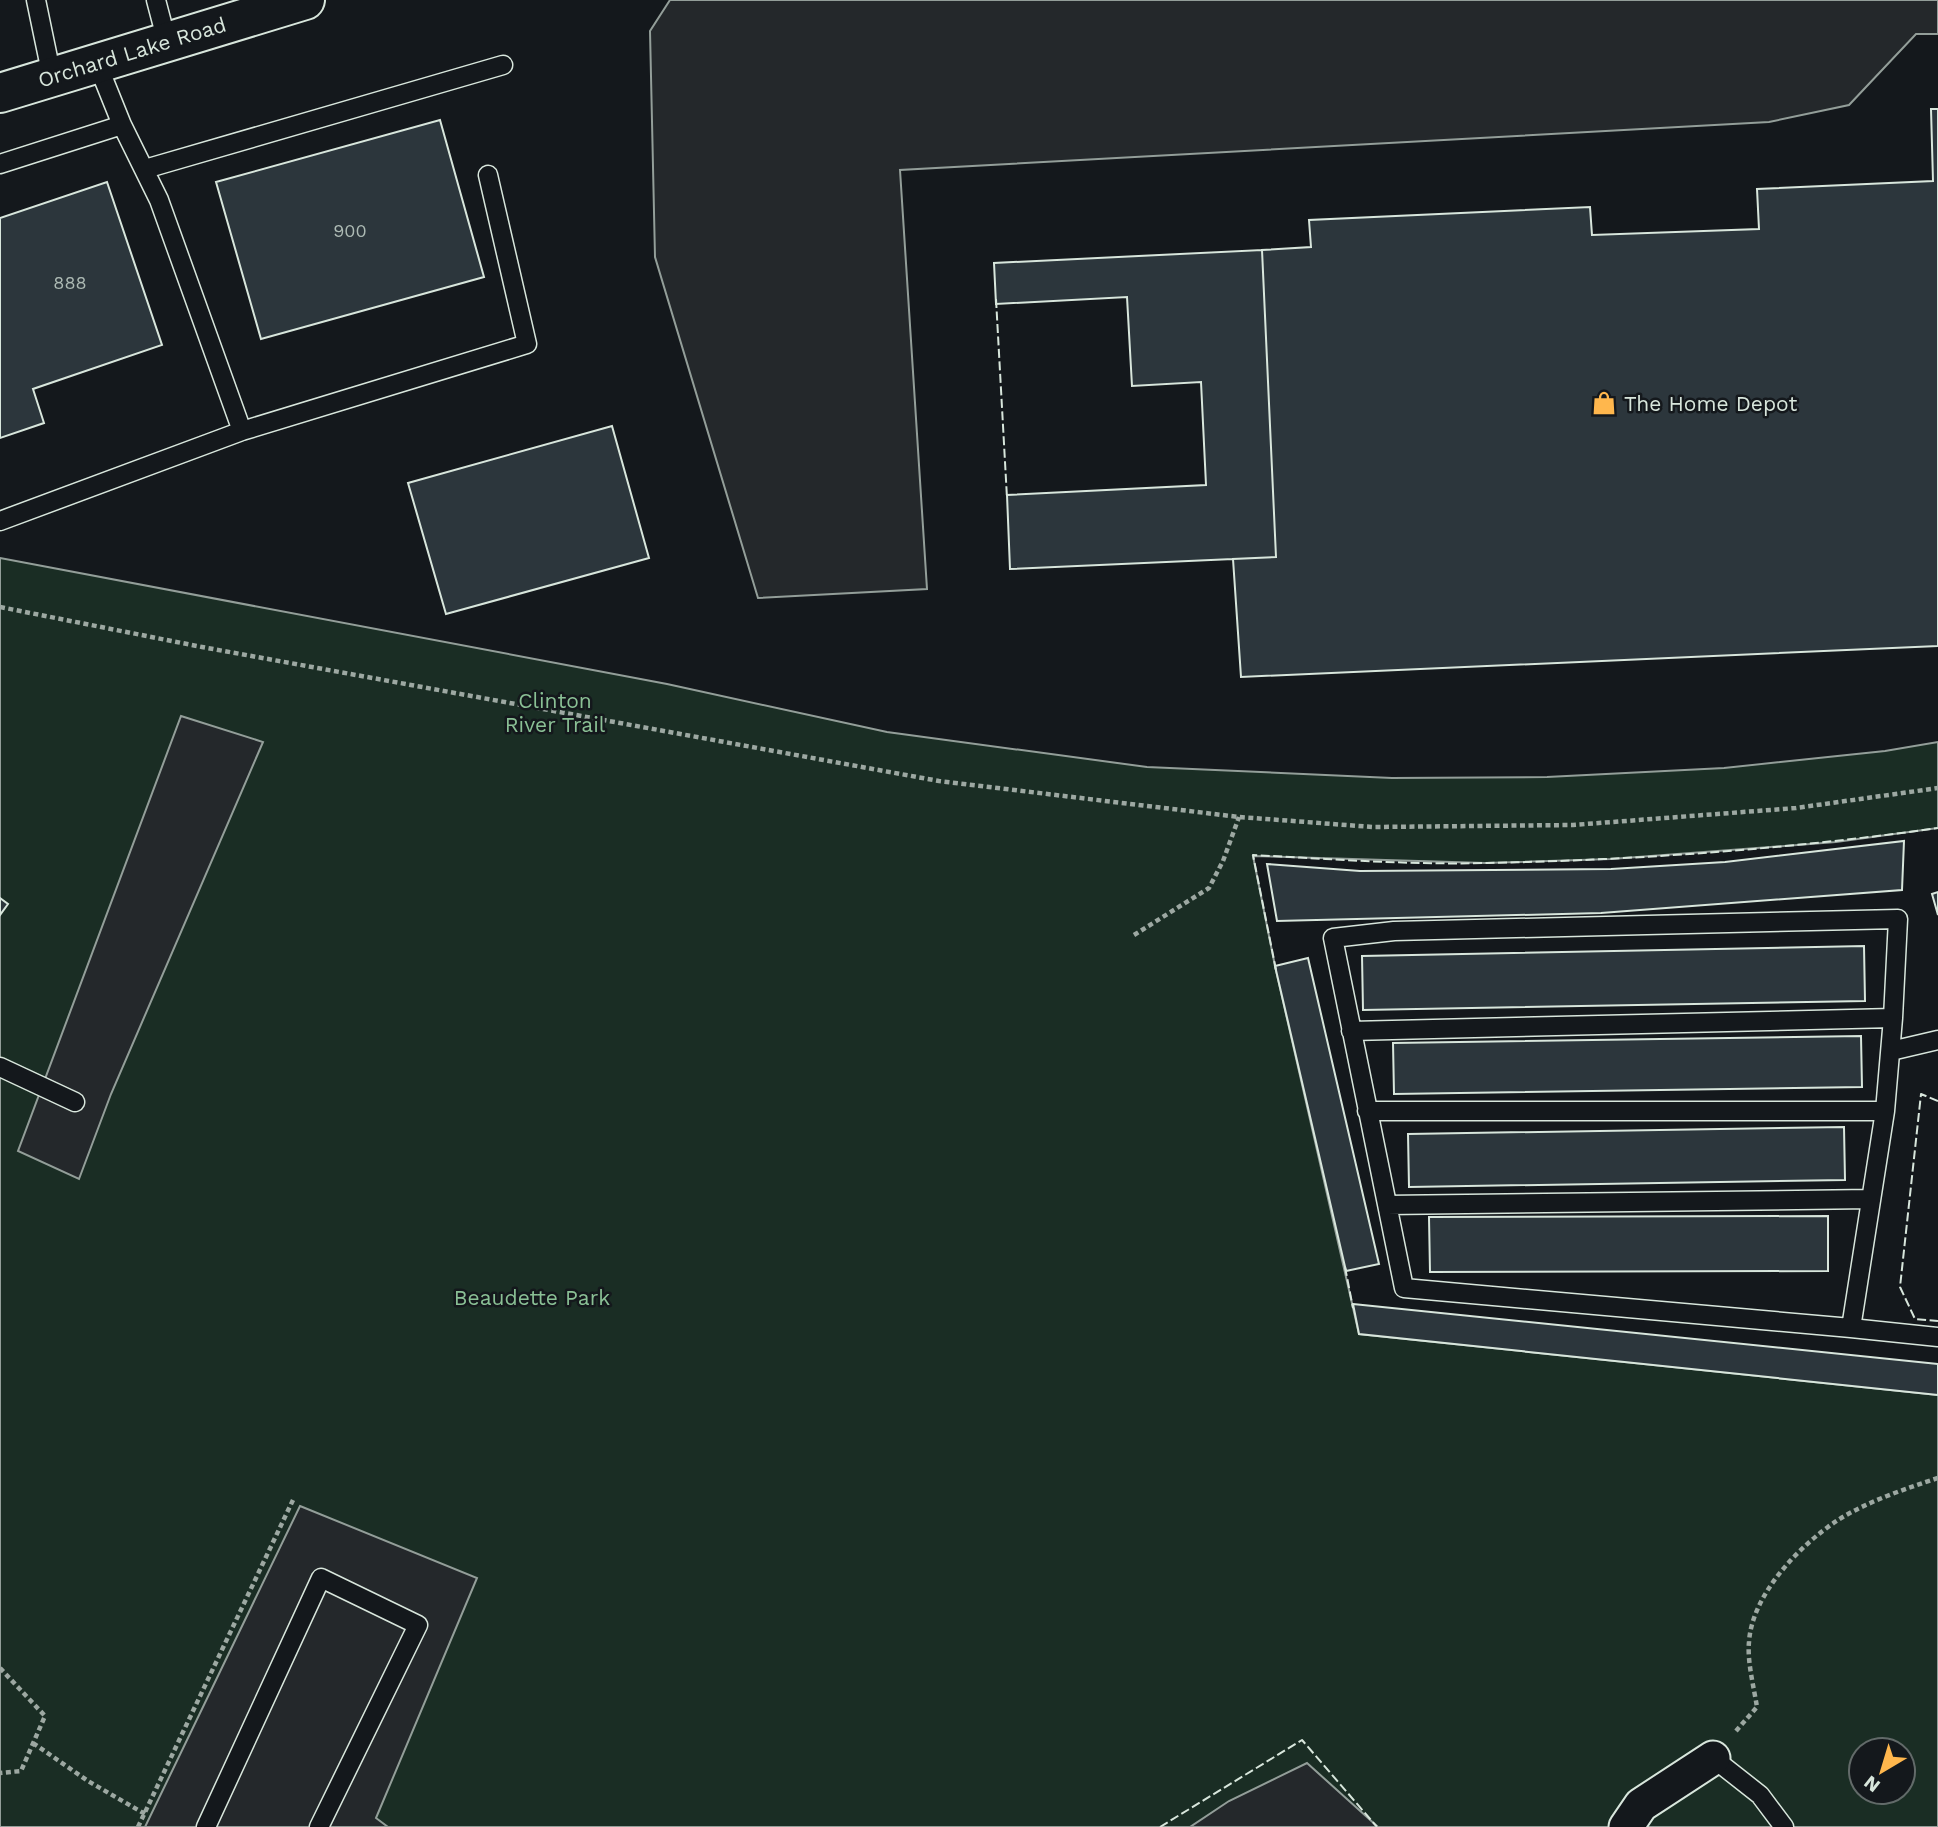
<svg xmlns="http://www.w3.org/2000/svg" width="1938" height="1827" viewBox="0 0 1938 1827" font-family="'Work Sans',sans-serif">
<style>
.green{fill:#1a2d24;stroke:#939e99;stroke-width:2;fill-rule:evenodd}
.parking{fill:#24282b;stroke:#939e99;stroke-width:2}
.building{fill:#2c363c;stroke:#d8e6dc;stroke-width:2}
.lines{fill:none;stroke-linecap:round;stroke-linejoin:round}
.lane-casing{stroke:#d8e6dc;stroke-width:21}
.street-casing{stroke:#d8e6dc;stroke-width:37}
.secondary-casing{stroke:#d8e6dc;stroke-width:42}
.path{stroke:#9da8a2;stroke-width:4.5;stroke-dasharray:5 3.5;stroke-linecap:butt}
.lane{stroke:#14181c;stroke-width:18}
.street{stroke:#14181c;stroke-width:33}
.secondary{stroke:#14181c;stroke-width:38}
.fence{stroke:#d8e6dc;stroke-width:2;stroke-dasharray:9 3.5;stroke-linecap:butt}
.labels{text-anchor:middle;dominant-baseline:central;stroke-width:5;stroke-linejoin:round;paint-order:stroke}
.number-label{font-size:18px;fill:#adbab4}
.street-label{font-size:21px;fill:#d8e6dc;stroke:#14181c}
.poi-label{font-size:21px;fill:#d8e6dc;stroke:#14181c;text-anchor:start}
.park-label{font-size:21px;fill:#8ac095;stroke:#14181c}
</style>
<rect width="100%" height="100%" fill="#14181c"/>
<path class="green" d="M0,558l667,126 220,48 260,35 245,11 155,-1 177,-9 161,-17 53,-9v86l-102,14 -225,17 -126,4 -232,-7 22,110 84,368 579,61v432h-1938zM1861,1750h42v42h-42z"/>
<path class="parking" d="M670,0h1268v34h-22l-67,71 -80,17 -869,48 27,419 -169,9 -103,-341 -5,-226z
M181,716l82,26 -152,352 -32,85 -61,-28z
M300,1506l177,72 -101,240 12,9h-243z
M1307,1763l71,64h-188l39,-26z"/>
<path class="building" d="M1931,109h7v537l-697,31 -8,-118 43,-2 -14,-307 49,-3 -2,-27 281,-13 2,28 167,-6 -2,-40 176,-8z
M440,120l44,157 -223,62 -45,-157z
M107,182l55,163 -129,44 11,34 -44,15v-220z
M1262,250l14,307 -266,12 -3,-74 199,-10 -5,-103 -69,4 -5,-89 -131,7 -2,-41z
M612,426l37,132 -203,56 -38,-131z
M1904,841l-2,49 -301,23 -324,8 -10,-57 93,7 251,-2 114,-7z
M1938,892v23l-6,-21z
M0,898l8,6 -8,11z
M1864,946l1,55 -502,9 -1,-54z
M1308,958l71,306 -33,7 -71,-305z
M1861,1036l1,51 -468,7 -1,-51z
M1844,1127l1,53 -436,7 -1,-53z
M1828,1216v55l-398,1 -1,-55z
M1353,1304l585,60v31l-579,-61z"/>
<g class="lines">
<g class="lane-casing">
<path id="lane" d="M36,0l16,77
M156,0l11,42
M0,164l122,-39
M145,169l358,-104
M242,431l285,-87 -39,-169
M0,521l242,-90 -83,-231 -37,-75 -25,-62
M1898,919l-5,99 -8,93 -34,217 -447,-40 -71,-350 61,-7z
M1351,1031l542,-13
M1891,1051l47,-11
M0,1067l75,35
M1367,1111h518
M1387,1205l484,-6
M1851,1328l87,9
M1713,1758l47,37 24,32
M206,1827l115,-249 97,47 -99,202"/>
</g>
<g class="street-casing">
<path id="street" d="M1626,1827l15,-22 72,-47"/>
</g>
<g class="secondary-casing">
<path id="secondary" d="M0,93l305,-93"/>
</g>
<path class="path" d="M0,607l202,40 737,134 300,36 134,10 200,-2 223,-17 142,-20
M1134,935l75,-47 14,-27 16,-44
M0,1668l45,48 -24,55 -21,2
M1736,1731l21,-24c-3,-19 -10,-46 -8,-65 3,-48 51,-97 89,-122 28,-18 69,-32 100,-42
M33,1743l55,38 57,33
M138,1827l155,-327"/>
<use href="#lane" class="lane"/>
<use href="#street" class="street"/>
<use href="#secondary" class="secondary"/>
<path class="fence" d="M996,299l11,199
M1276,970l-23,-115c78,4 156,10 234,8 151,-3 302,-14 451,-35
M1938,1101l-17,-7 -21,193 15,32 23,2
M1345,1267l8,41
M1160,1827l142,-87 75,87"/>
</g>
<defs>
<g id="shop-bare" transform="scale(1.89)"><path d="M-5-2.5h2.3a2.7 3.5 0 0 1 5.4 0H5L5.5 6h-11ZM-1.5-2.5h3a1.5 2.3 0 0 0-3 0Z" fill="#ffb74d" stroke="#14181c" stroke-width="2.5" paint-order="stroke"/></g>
</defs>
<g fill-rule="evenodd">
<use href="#shop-bare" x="1604" y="403"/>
</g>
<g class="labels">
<g class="number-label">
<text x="350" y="230">900</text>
<text x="70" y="282">888</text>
</g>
<g class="street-label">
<text transform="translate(132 52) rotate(-17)">Orchard Lake Road</text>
</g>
<g class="poi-label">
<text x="1624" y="403">The Home Depot</text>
</g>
<g class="park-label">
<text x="555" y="700">Clinton<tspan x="555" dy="24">River Trail</tspan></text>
<text x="532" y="1297">Beaudette Park</text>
</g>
</g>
<g transform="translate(1882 1771) rotate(218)"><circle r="33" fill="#14181c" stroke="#626a69" stroke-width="2"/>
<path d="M0-5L12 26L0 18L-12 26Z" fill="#ffb74d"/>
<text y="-10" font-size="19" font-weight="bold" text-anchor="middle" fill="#d8e6dc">N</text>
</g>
</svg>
